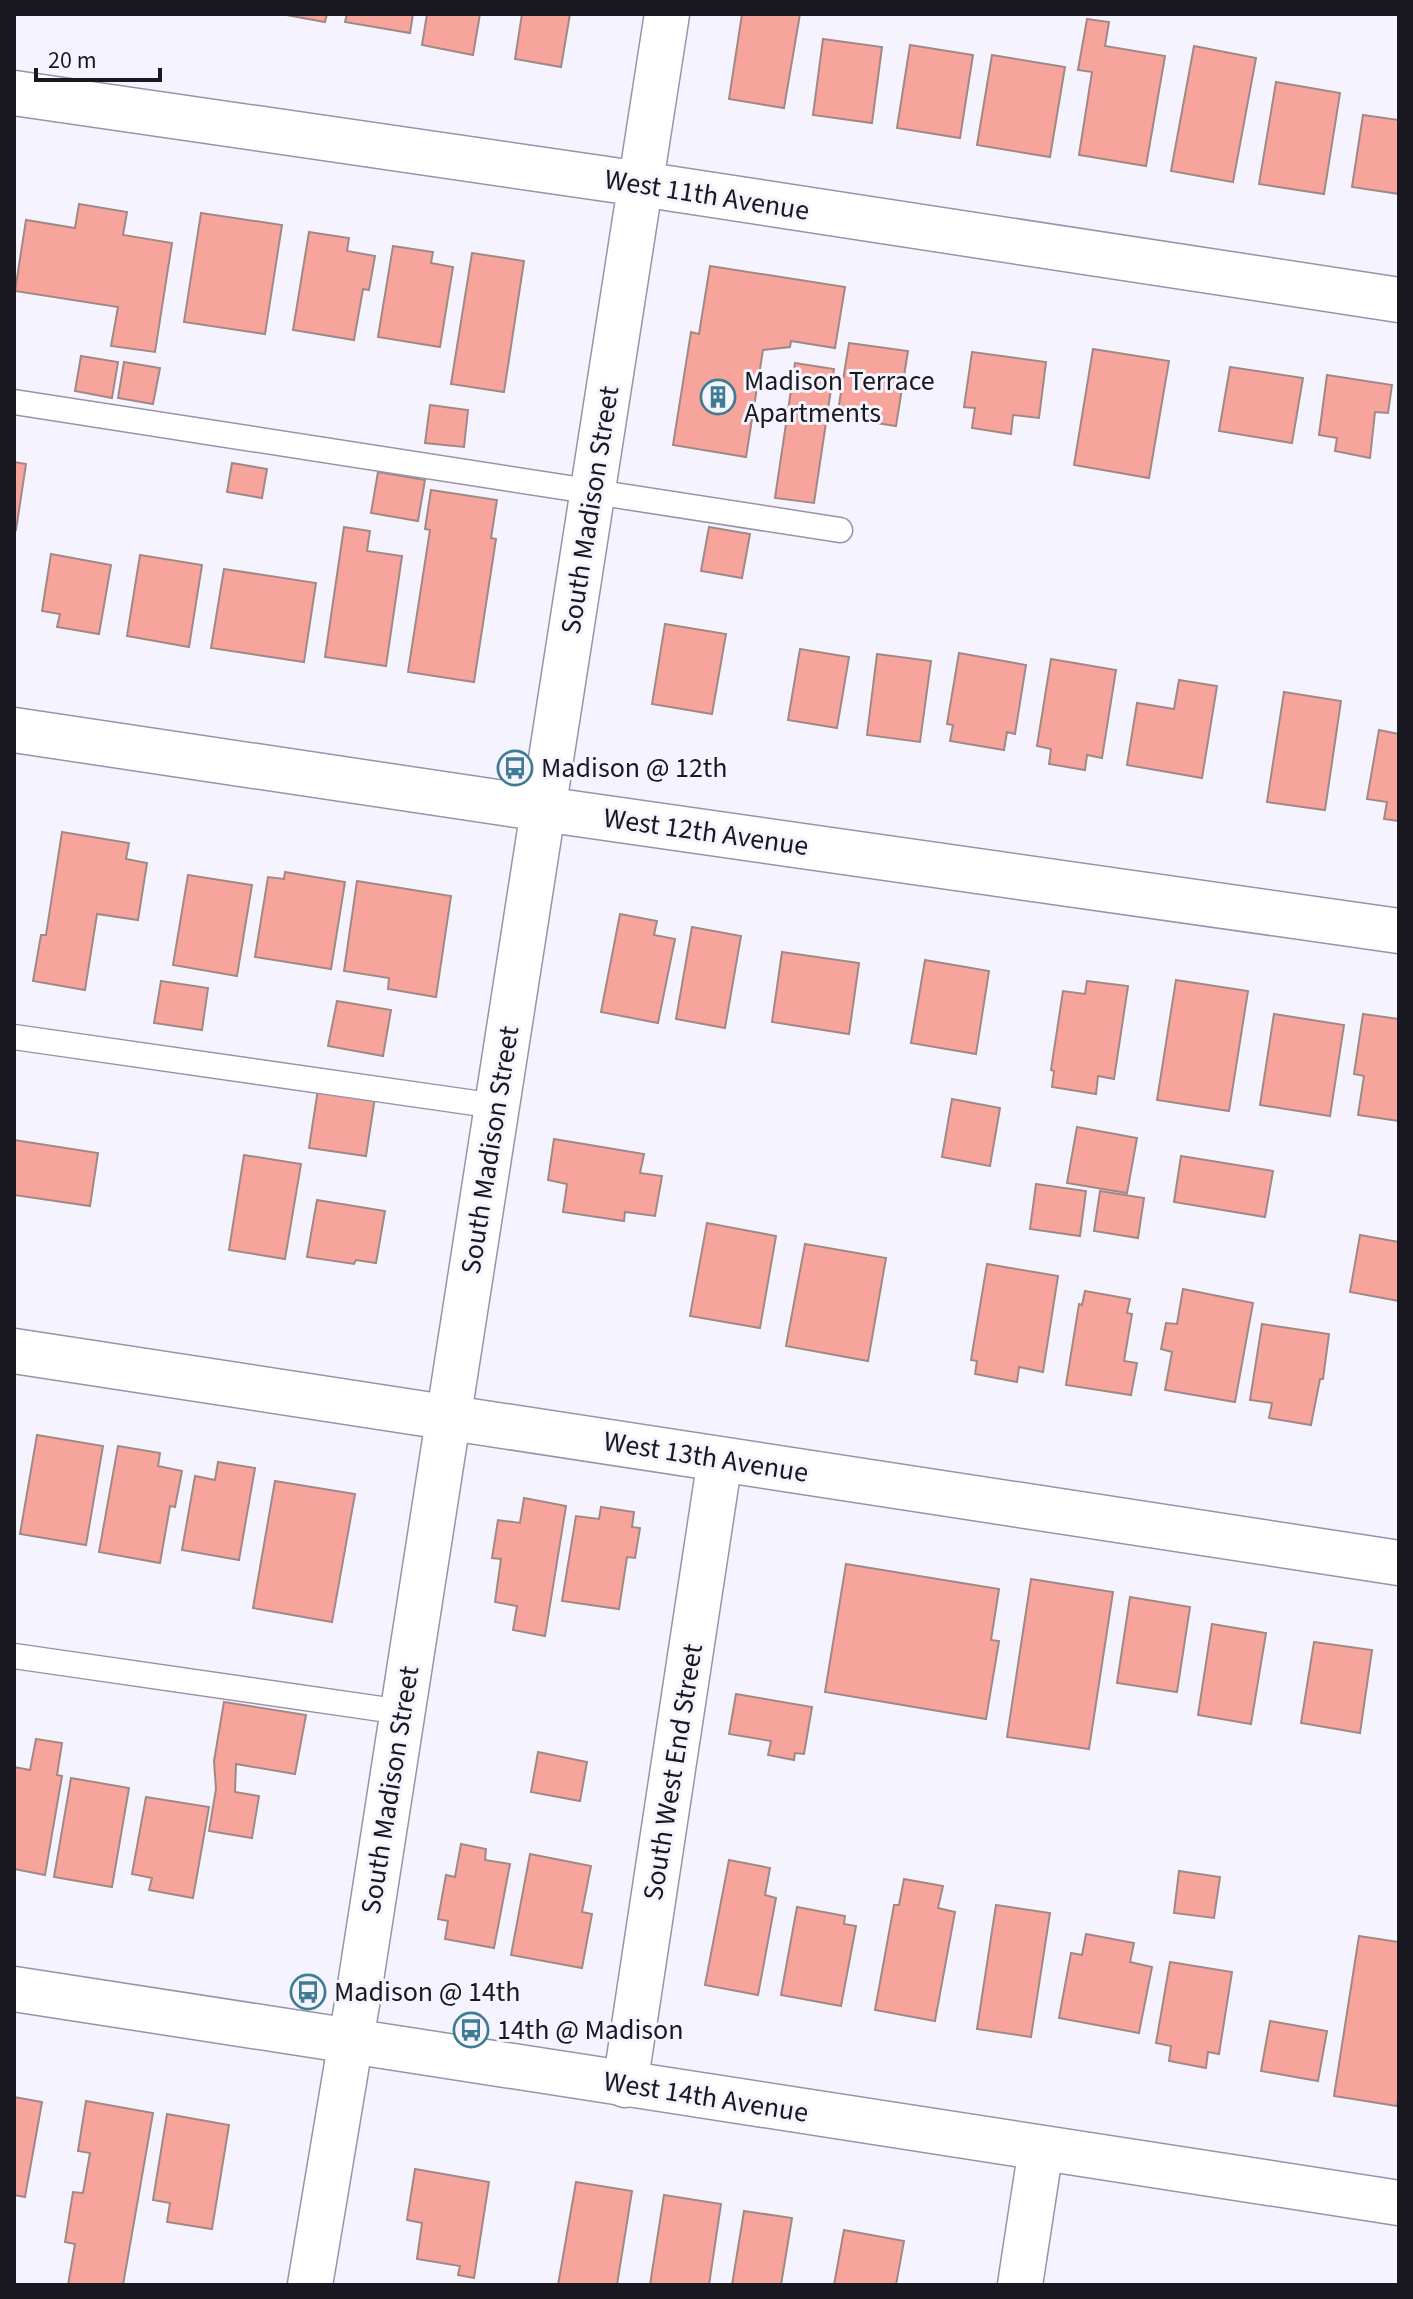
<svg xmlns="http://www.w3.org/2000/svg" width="1413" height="2299" viewBox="0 0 1413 2299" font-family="'Source Sans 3',sans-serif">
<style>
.building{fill:#f7a59c;stroke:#a28885;stroke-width:2}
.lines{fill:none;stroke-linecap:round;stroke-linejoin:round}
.service-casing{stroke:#9793a9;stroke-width:27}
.minor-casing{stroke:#9793a9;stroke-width:47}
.tertiary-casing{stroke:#9793a9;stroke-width:47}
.service{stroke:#fff;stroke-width:24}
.minor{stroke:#fff;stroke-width:44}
.tertiary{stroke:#fff;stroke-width:44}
.labels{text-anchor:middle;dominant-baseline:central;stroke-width:6;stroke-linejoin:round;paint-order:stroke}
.street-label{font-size:28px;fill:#191820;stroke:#f5f4fe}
.poi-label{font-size:28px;fill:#191820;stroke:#f5f4fe;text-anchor:start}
</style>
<rect width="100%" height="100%" fill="#f5f4fe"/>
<path class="building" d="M281,14h46l-2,8z
M347,14h66l-3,19 -65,-11z
M427,14h53l-7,41 -51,-10z
M522,14h48l-9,53 -46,-8z
M742,14h58l-16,94 -55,-9z
M1087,19l22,3 -4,24 60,10 -19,110 -67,-11 13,-83 -14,-2z
M823,39l59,8 -10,76 -59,-8z
M910,45l63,10 -13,83 -63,-10z
M1194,46l62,12 -23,124 -62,-11z
M992,55l73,12 -15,90 -73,-12z
M1276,82l64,11 -16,101 -65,-10z
M1363,115l36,5v74l-47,-7z
M79,204l48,8 -4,23 49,8 -17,109 -44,-6 7,-39 -103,-16 11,-71 49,8z
M201,213l81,12 -17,109 -81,-12z
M309,232l40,6 -2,13 28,5 -6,34 -6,-1 -9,51 -61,-10z
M393,246l40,6 -2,11 22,4 -13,80 -62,-10z
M472,253l52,8 -20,131 -53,-8z
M710,266l135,21 -10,61 -44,-7 -1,6 -27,3 -17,107 -73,-12 18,-113 8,2z
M849,343l59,8 -12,75 -59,-9z
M1093,349l76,12 -20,117 -75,-13z
M972,352l74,10 -7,56 -26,-3 -2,19 -39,-6 3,-20 -11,-1z
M81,356l37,6 -6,36 -37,-7z
M124,362l36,6 -7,36 -35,-6z
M795,363l39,6 -20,134 -39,-5z
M1230,367l73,11 -11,65 -73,-12z
M1327,375l65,10 -4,28 -13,-1 -5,46 -35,-7 2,-13 -18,-3z
M430,405l38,5 -4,37 -39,-4z
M14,462l12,2 -10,66 -2,-1z
M232,463l35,6 -5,29 -35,-6z
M378,472l47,8 -7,41 -47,-8z
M431,490l66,10 -6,38 5,1 -22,143 -66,-10 22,-142 -5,-1z
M344,527l26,4 -3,20 35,5 -16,110 -61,-9z
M709,527l41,7 -8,44 -41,-7z
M51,554l60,11 -12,69 -42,-7 3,-13 -18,-3z
M140,555l62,10 -13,82 -62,-11z
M224,569l92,14 -12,79 -93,-14z
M665,624l61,10 -14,80 -60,-10z
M800,649l49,8 -12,71 -49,-8z
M959,653l67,12 -11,69 -8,-2 -3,18 -54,-9 3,-16 -6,-1z
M877,654l54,7 -11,81 -53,-7z
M1051,659l65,11 -14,88 -15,-3 -2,15 -36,-6 2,-15 -14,-3z
M1179,680l38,6 -15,92 -75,-13 10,-62 37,6z
M1284,692l57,9 -16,109 -58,-8z
M1379,730l20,4v87l-15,-2 3,-17 -20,-3z
M62,832l67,11 -3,16 21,4 -9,57 -41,-6 -12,76 -52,-9 8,-46h5z
M285,872l60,10 -14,87 -76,-12 13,-80 16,2z
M188,875l64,10 -15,91 -64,-11z
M357,881l94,15 -15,101 -48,-8 1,-11 -45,-7z
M620,914l37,7 -3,14 21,4 -17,84 -57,-11z
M692,927l49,9 -16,92 -49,-9z
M782,952l77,11 -10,71 -77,-12z
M925,960l64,11 -13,83 -65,-11z
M1176,980l72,11 -19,120 -72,-11z
M161,981l47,7 -6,42 -48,-7z
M1087,981l41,5 -14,93 -16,-3 -2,18 -44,-7 2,-16 -3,-1 12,-79 22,3z
M337,1001l54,9 -8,46 -55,-10z
M1274,1014l70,11 -14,91 -70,-11z
M1363,1014l36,5v102l-41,-6 6,-39 -10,-2z
M318,1089l57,8 -9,59 -57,-8z
M952,1099l48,9 -10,58 -48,-9z
M1077,1127l60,11 -10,55 -60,-10z
M554,1139l90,15 -4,19 22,3 -7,40 -30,-4 -1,9 -61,-9 4,-28 -19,-4z
M14,1140l84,13 -8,53 -76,-11z
M244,1155l57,9 -16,95 -56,-9z
M1181,1156l92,15 -8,46 -91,-15z
M1036,1184l50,7 -6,45 -50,-7z
M1100,1191l44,7 -6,40 -44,-7z
M317,1200l68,11 -9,52 -20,-3 -2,4 -47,-7z
M707,1223l69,13 -16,92 -70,-12z
M1360,1235l39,7v59l-49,-9z
M805,1244l81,14 -18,103 -82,-15z
M987,1264l71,12 -15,96 -24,-5 -2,15 -42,-8 2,-13 -6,-1z
M1183,1289l70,14 -18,99 -70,-12 7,-38 -11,-3 5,-26 11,1z
M1085,1291l45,8 -3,14 5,1 -8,47 13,2 -6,32 -65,-10 13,-81 3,1z
M1262,1324l67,10 -6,45h-3l-9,46 -42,-7 3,-15 -22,-3z
M37,1435l66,11 -17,99 -66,-11z
M118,1446l42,7 -2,13 24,5 -7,36 -5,-1 -10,57 -61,-11z
M218,1462l37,6 -16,92 -57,-10 13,-74 20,4z
M275,1481l80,13 -23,128 -79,-14z
M524,1498l42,8 -21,130 -32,-6 4,-24 -22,-4 6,-43 -9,-1 6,-38 22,3z
M601,1507l33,5 -2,15 8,1 -5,30 -8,-1 -8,52 -57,-8 14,-85 23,3z
M846,1564l153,25 -8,51 8,1 -13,78 -161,-27z
M1031,1579l82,13 -24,157 -82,-12z
M1130,1597l60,10 -13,85 -60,-9z
M1212,1624l54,9 -15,91 -53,-9z
M1314,1642l58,8 -12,83 -59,-10z
M736,1694l76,13 -8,47 -9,-1 -1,7 -26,-5 3,-14 -42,-7z
M224,1702l82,13 -11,59 -59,-10 -1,28 24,4 -7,42 -43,-7 7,-42 -2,-28z
M36,1739l26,4 -5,32 5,1 -17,99 -31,-6v-102l16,3z
M538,1752l49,10 -7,39 -49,-9z
M71,1778l58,10 -17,99 -58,-10z
M146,1797l63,10 -16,91 -44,-8 3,-12 -20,-4z
M461,1844l25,5 -1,11 25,4 -16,84 -49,-9 3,-18 -10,-2 8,-44 9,2z
M530,1854l61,12 -9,46 10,2 -10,54 -71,-13z
M729,1860l41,8 -5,27 11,3 -18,97 -53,-10z
M1179,1871l41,6 -6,41 -40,-5z
M904,1879l39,7 -5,22 17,4 -20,109 -60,-11 19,-105h5z
M996,1905l54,8 -19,124 -54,-8z
M797,1907l48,9 -1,8 12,2 -15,80 -60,-11z
M1086,1934l48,9 -4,19 22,5 -13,66 -80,-15 12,-65 11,2z
M1359,1936l40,6v150l-2,14 -63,-10z
M1170,1962l62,10 -13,82 -11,-2 -2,16 -37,-7 2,-15 -15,-3z
M1270,2021l57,10 -9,50 -57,-10z
M14,2097l28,5 -17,95 -11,-2z
M86,2101l67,12 -30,172h-55l7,-41 -10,-2 8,-50 10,1 7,-40 -12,-2z
M167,2114l62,11 -17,104 -45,-7 3,-19 -17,-3z
M415,2169l74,13 -15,96 -16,-3 2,-9 -43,-7 5,-36 -15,-3z
M576,2182l56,9 -15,94h-59z
M664,2195l57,9 -12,81h-59z
M744,2211l48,7 -11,67h-49z
M844,2230l60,11 -8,44h-62z"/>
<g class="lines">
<g class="service-casing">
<path id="service" d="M14,402l826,128
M14,1037l482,69
M14,1656l388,56"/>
</g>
<g class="minor-casing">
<path id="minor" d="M14,93l627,91 758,116
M14,730l529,79 856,122
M14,1351l1385,212
M625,2085l95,-626
M310,2285l49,-293 308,-1978
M1020,2285l21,-137"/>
</g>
<g class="tertiary-casing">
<path id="tertiary" d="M14,1989l1385,214"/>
</g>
<use href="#service" class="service"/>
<use href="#minor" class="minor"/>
<use href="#tertiary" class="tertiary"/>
</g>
<defs>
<g id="building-ring" transform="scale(1.8)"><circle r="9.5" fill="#f5f4fe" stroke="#3f7c93" stroke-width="1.5"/><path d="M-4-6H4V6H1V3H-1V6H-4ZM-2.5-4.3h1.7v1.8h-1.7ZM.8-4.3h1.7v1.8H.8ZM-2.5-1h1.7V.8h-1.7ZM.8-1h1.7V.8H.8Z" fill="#3f7c93"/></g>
<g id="bus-ring" transform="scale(1.8)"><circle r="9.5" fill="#f5f4fe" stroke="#3f7c93" stroke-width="1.5"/><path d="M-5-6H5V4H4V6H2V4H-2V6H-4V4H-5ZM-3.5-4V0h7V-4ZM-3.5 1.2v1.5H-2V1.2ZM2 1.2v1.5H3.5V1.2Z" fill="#3f7c93"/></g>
</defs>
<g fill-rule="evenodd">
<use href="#building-ring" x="718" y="397"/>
<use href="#bus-ring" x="515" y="768"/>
<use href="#bus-ring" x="308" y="1992"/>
<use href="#bus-ring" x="471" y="2030"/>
</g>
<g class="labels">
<g class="street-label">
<text transform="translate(707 195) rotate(9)">West 11th Avenue</text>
<text transform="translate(590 510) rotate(-81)">South Madison Street</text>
<text transform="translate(706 832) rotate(8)">West 12th Avenue</text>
<text transform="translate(490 1150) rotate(-81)">South Madison Street</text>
<text transform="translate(706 1457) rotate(9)">West 13th Avenue</text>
<text transform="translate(673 1772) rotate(-81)">South West End Street</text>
<text transform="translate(390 1790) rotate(-81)">South Madison Street</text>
<text transform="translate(706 2097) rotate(9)">West 14th Avenue</text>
</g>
<g class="poi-label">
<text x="744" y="381">Madison Terrace<tspan x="744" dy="32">Apartments</tspan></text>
<text x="541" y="768">Madison @ 12th</text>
<text x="334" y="1992">Madison @ 14th</text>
<text x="497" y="2030">14th @ Madison</text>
</g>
</g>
<rect width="1413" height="2299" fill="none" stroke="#191820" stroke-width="32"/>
<path d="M36 68v12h124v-12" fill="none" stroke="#191820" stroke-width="4"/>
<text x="48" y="68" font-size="24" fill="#191820" stroke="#f5f4fe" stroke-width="6" paint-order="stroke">20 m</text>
</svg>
